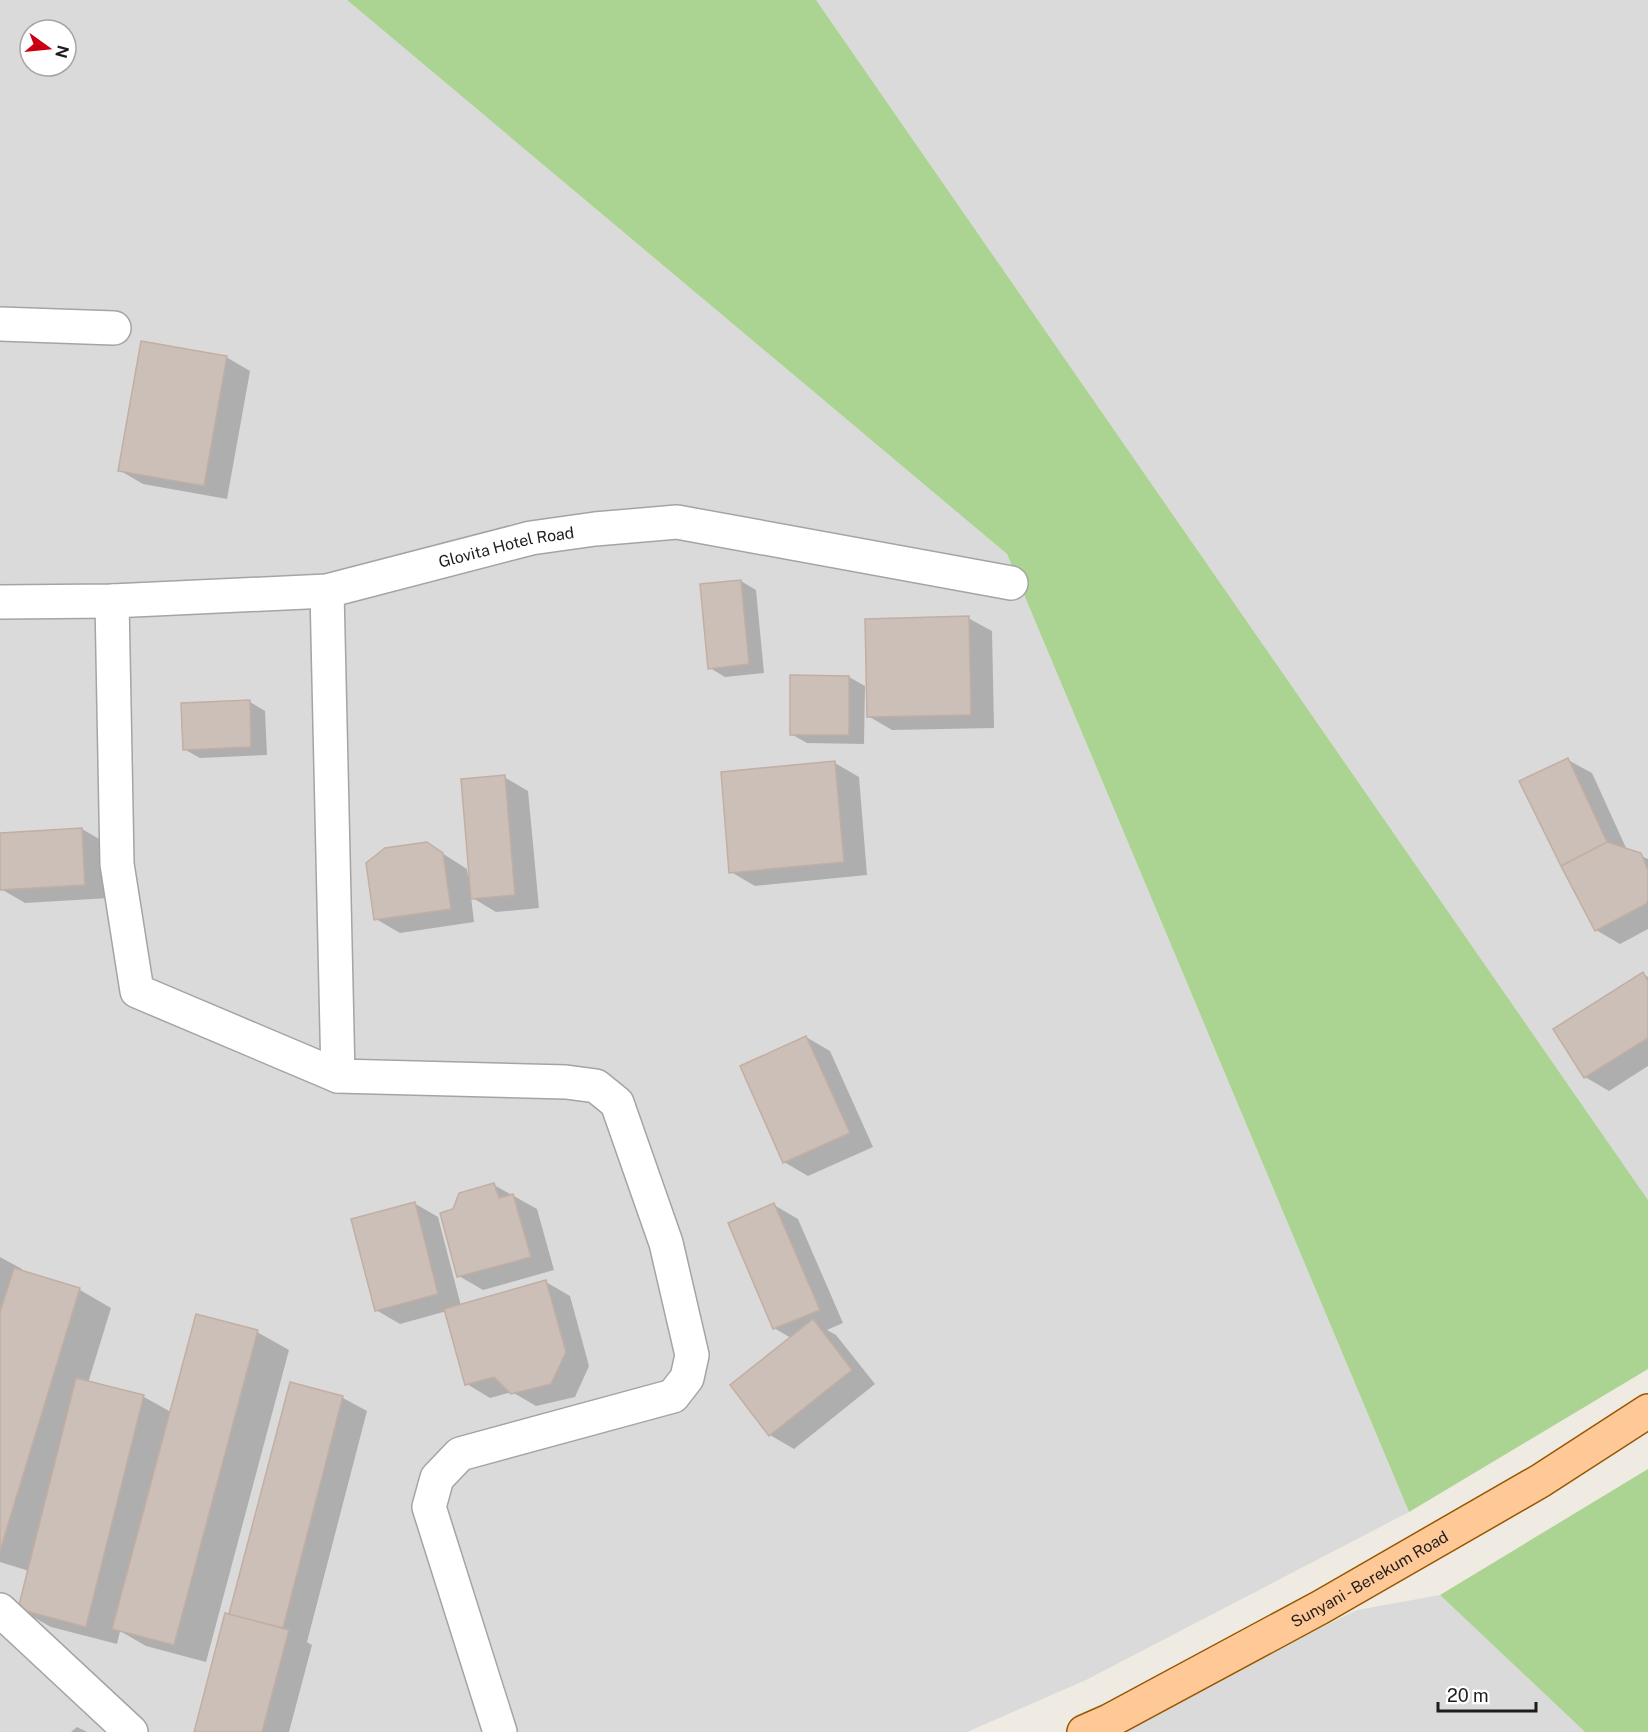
<svg xmlns="http://www.w3.org/2000/svg" width="1648" height="1732" viewBox="0 0 1648 1732" font-family="'Public Sans',sans-serif">
<style>
.residential{fill:#dbdada;fill-rule:evenodd}
.forest{fill:#abd392}
.shadow{fill:#0003}
.building{fill:#ccbfb8;stroke:#c2aea3;stroke-width:1.5}
.lines{fill:none;stroke-linecap:round;stroke-linejoin:round}
.minor-casing{stroke:#a4a4a4;stroke-width:36}
.major-casing{stroke:#965700;stroke-width:36}
.minor{stroke:#fff;stroke-width:33}
.major{stroke:#ffc997;stroke-width:33}
.labels{text-anchor:middle;dominant-baseline:central;stroke-width:6;stroke-linejoin:round;paint-order:stroke}
.street-label{font-size:16px;fill:#1d1d1d;stroke:#fff}
</style>
<rect width="100%" height="100%" fill="#efeae2"/>
<path class="residential" d="M0,0h347l660,554 402,958 -323,168 -119,52h-967zM30,30h36v36h-36z
M816,0h832v1200z
M1440,1595l145,137h-475l247,-122z"/>
<path class="forest" d="M347,0h469l832,1200v169l-239,143 -402,-958z
M1648,1469v263h-63l-145,-137z"/>
<path class="shadow" d="M226,357l24,14 -23,128 -84,-15 -24,-14z
M741,581l15,9 8,83 -39,4 -15,-9z
M968,618l24,13 2,97 -102,2 -24,-14z
M849,677l16,9 -1,58 -57,-1 -16,-9z
M250,702l15,9 2,44 -67,3 -16,-9z
M1568,760l24,13 35,77 21,9v70l-28,15 -24,-14z
M835,763l24,14 8,98 -112,11 -24,-14z
M504,777l24,14 11,117 -43,4 -25,-15 3,25 -74,11 -24,-14 50,-76 41,26 1,7h2z
M82,829l24,14 3,55 -84,5 -24,-14 -1,-55z
M1643,974l5,3v89l-39,25 -24,-14 -30,-48z
M806,1037l24,14 43,96 -65,29 -24,-14z
M494,1185l43,24 17,61 -71,20 -24,-14 -5,-66z
M414,1203l24,14 23,89 85,-24 24,14 19,70 -14,31 -39,9 -24,-14 -22,6 -23,-14 -20,-73 -47,13 -24,-14z
M774,1205l24,14 45,104 -16,7 9,5 39,49 -81,65 -24,-14 21,-97 -17,-10z
M0,1257l22,12 -1,3 59,18 31,18 -23,75 56,14 27,15 86,-80 32,18 -83,312 -60,-16 -26,-15 -3,13 -66,-17 -32,-18 10,-38 -29,-9z
M291,1384l52,14 24,13 -60,231 5,3 -23,87h-93l34,-116z
M77,1727l10,5h-16z"/>
<path class="building" d="M141,341l86,15 -23,130 -86,-15z
M741,580l8,84 -41,5 -8,-85z
M969,616l2,99 -104,2 -2,-98z
M790,675l59,1v59h-59z
M250,700l1,47 -68,3 -2,-47z
M1568,758l39,84 -46,24 -42,-85z
M835,761l9,101 -115,11 -8,-101z
M505,775l10,120 -44,4 -10,-120z
M82,828l3,57 -85,5v-57z
M427,842l16,11 8,56 -77,11 -8,-57 19,-15z
M1607,842l34,11 7,17v30l-2,4 -51,27 -34,-65z
M1643,972l5,9v57l-64,40 -31,-49z
M806,1036l44,97 -67,30 -43,-97z
M494,1183l5,15 14,-4 18,63 -74,20 -17,-64 13,-4 6,-16z
M415,1202l23,92 -63,17 -24,-92z
M774,1203l46,107 -47,19 -45,-106z
M14,1268l66,20 -80,263v-239z
M546,1280l20,72 -15,32 -40,10 -17,-17 -29,8 -21,-76z
M196,1314l62,16 -84,315 -62,-16z
M813,1319l39,51 -83,66 -39,-51z
M76,1378l68,17 -58,232 -68,-18z
M290,1382l53,14 -60,232 -54,-14z
M225,1613l64,17 -27,102h-68z"/>
<g class="lines">
<g class="minor-casing">
<g id="minor">
<path d="M0,324l114,4"/>
<path d="M327,591l11,485 228,6 30,4 21,17 49,140 26,112 -5,23 -14,18 -213,58 -23,24 -8,29 71,225"/>
<path d="M112,601l5,263 20,127 201,85"/>
<path id="s1" d="M0,602l112,-1 215,-10 204,-53 64,-9 82,-7 334,61"/>
<path d="M0,1610l131,122"/>
</g>
</g>
<g class="major-casing">
<g id="major">
<path id="s2" d="M1084,1732l25,-11 212,-114 219,-126 108,-70"/>
</g>
</g>
<use href="#minor" class="minor"/>
<use href="#major" class="major"/>
</g>
<g class="labels">
<g class="street-label">
<text stroke="none"><textPath href="#s1" startOffset="512">Glovita Hotel Road</textPath></text>
<text stroke="none"><textPath href="#s2" startOffset="324">Sunyani - Berekum Road</textPath></text>
</g>
</g>
<g transform="translate(48 48) rotate(105)"><circle r="28" fill="#ffffff" stroke="#a5a5a5" stroke-width="1.5"/>
<path d="M0-4.5L10 22L0 15L-10 22Z" fill="#ca0012"/>
<text y="-9" font-size="16" font-weight="bold" text-anchor="middle" fill="#1d1d1d">N</text>
</g>
<path d="M1438 1702v9h98v-9" fill="none" stroke="#1d1d1d" stroke-width="3"/>
<text x="1447" y="1702" font-size="18" fill="#1d1d1d" stroke="#ffffff" stroke-width="4.5" paint-order="stroke">20 m</text>
</svg>
